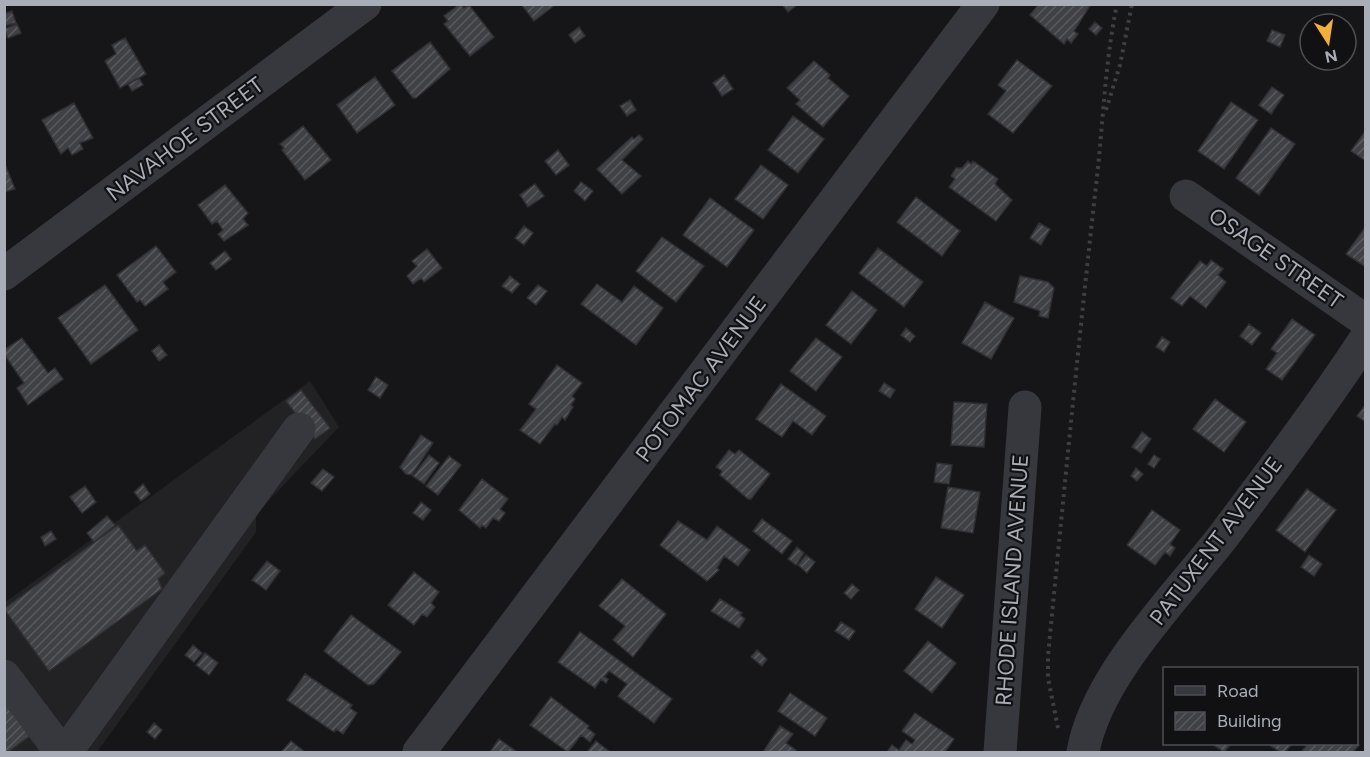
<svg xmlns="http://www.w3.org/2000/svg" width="1370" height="757" viewBox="0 0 1370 757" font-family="Figtree,sans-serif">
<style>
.built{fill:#222225}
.building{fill:url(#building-hatch);stroke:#303034;stroke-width:1.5}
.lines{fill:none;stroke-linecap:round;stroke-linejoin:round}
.path{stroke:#3d3f44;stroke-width:4;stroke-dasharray:3 4.5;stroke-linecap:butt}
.minor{stroke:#37383d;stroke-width:33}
.labels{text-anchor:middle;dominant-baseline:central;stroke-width:4.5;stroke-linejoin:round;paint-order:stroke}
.street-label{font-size:22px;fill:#a8adb8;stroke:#111113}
</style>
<defs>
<pattern id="building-hatch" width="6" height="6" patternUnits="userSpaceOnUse" patternTransform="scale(1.5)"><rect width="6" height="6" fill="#404145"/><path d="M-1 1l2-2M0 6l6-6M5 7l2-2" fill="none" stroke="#595a5e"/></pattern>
</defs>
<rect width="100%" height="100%" fill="#161618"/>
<path class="built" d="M310,381l29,46 -83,87v18l-159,220h-92l-1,-149z"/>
<path class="building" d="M460,4l4,4 5,-3 25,32 -24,19 -26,-32 4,-3 -4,-5z
M521,4h35l-22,17z
M782,4h16l-10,8z
M1039,4h52l-17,27 4,3 -7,9 -4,-4 -3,5 -34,-29z
M12,11l4,12 -12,3v-12z
M1095,22l7,6 -6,7 -7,-6z
M17,24l4,9 -13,5 -4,-9z
M579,27l6,9 -10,7 -6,-8z
M1272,30l13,5 -5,12 -13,-6z
M125,38l21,36 -26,14 -15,-27 11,-7 -4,-9z
M430,42l20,27 -34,29h-3l-21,-27z
M1017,60l35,26 -39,47 -25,-19 18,-23 -8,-6z
M814,61l16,14 -2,3 21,18 -26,31 -27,-23 4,-4 -13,-12z
M724,75l9,14 -11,7 -9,-13z
M375,77l20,28 -38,28 -20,-28z
M139,78l4,7 -11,6 -4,-7z
M1272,87l12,8 -13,19 -12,-9z
M630,100l6,10 -9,6 -7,-10z
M1231,102l27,18 -34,49 -26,-18z
M74,103l19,35 -13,5 3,6 -11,6 -4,-7 -7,6 -19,-34z
M793,116l31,23 -26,34 -30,-23z
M303,126l28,34 -26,20 -23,-30 2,-2 -4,-4z
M1271,128l24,16 -36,51 -23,-17z
M1366,130v31l-15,-10z
M639,135l4,4 -21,21 19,16 -19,18 -25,-25 35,-32 2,2z
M558,150l11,15 -13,10 -11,-14z
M968,161l3,3 2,-3 25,18 -3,5 17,16 -16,21 -47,-34 6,-8 -4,-3 5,-8h6z
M4,162l11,27 -11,3z
M761,165l27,20 -25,34 -28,-20z
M581,182l12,9 -8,10 -11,-10z
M535,184l9,12 -16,11 -8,-12z
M225,185l23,28 -5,6 5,6 -24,16 -6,-7 5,-4 -6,-9 -5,3 -14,-19z
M916,197l44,34 -18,25 -45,-34z
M710,198l44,32 -27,37 -44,-32z
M1039,223l11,6 -9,16 -11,-7z
M524,226l9,7 -9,12 -9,-7z
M1366,226v41l-20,-13z
M662,237l42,29 -28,36 -40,-31z
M156,246l20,26 -13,10 5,7 -23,17 -5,-6 -3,2 -20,-27z
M878,248l45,34 -19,25 -45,-34z
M427,249l15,19 -18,14 -3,-4 -8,6 -6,-8 10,-10 -5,-5z
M225,251l6,8 -15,11 -6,-7z
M1211,260l12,9 -5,6 8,7 -20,26 -16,-12 -8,10 -11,-8 29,-37 7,5z
M510,276l10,8 -8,9 -10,-7z
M1020,276l28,6 6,6 -6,30 -9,-2 1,-5 -26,-9z
M597,284l25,18 12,-16 29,22 -27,37 -55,-41z
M105,285l33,45 -47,34 -33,-46z
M538,285l9,6 -11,14 -9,-7z
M852,291l25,19 -26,34 -25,-19z
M985,302l29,16 -23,41 -29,-16z
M1292,319l23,16 -33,45 -16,-11 11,-16 -6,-4z
M1249,324l12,9 -9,12 -12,-9z
M906,328l9,8 -5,6 -9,-7z
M1162,337l8,5 -6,10 -8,-5z
M22,338l26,35 7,-5 8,11 -35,26 -11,-17 7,-5 -20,-29v-4z
M816,338l26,19 -26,34 -26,-20z
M159,345l8,10 -8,6 -7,-10z
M557,365l25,18 -10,13 3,3 -4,6 2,2 -8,13 -3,-3 -5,8 -2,-1 -15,20 -20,-14 16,-21 -7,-5z
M376,377l12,8 -8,13 -12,-8z
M884,383l11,7 -5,8 -11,-7z
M781,384l45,32 -14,19 -19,-14 -11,16 -26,-18z
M301,390l29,38 -15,11 -29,-38z
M1215,399l31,23 -22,30 -31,-23z
M954,402l33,2 -3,43 -33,-2z
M1366,404v18l-9,-6z
M1142,432l9,7 -10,14 -9,-6z
M421,435l12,8 -21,32 -6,-1 -6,-7z
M729,450l6,4 4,-4 31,24 -19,25h-3l-28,-24 2,-4 -6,-4z
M429,455l10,8 -15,21 -11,-8z
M1154,455l6,4 -6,9 -6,-4z
M449,456l12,9 -23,30 -12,-9z
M937,463l15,2 -3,19 -15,-2z
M1136,468l7,6 -6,7 -6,-5z
M323,469l11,8 -12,14 -11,-8z
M482,479l26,20 -8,10 5,4 -6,8 -6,-3 -7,10 -4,-3 -2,3 -21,-18z
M143,484l7,10 -9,7 -7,-9z
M85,486l11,16 -14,11 -12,-16z
M948,487l32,5 -7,41 -32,-5z
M1307,489l29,21 -31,42 -29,-22z
M421,502l10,8 -8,10 -10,-7z
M1152,510l28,20 -10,14 5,4 -5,8 -5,-4 -10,13 -28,-20z
M107,516l8,9 -21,17 -7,-9z
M762,519l30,22 -10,13 -29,-23z
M678,521l29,19 10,-14 33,24 -12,16 -14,-10 -7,12 2,2 -12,11 -47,-36z
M118,525l19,26 8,-6 20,28 -7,6 4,10 -113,82 -45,-62z
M51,531l5,8 -11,7 -4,-9z
M797,547l7,6 -8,12 -8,-6z
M806,555l9,7 -8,11 -9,-8z
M1309,555l13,9 -8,12 -13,-9z
M267,561l13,10 -14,19 -14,-10z
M414,572l25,20 -8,11 4,4 -8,10 -5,-3 -8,11 -26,-20z
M936,577l28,18 -22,33 -27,-19z
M622,579l44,35 -33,43 -20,-17 12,-14 -26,-20z
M852,584l7,6 -8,9 -7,-6z
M720,599l22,14 -2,2 5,4 -6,9 -28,-17z
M351,615l50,37 -27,32 -6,1 -44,-34z
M841,622l14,9 -6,9 -14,-9z
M580,632l92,67 -18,24 -36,-27 9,-12 -18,-13 -5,6 4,2 -2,4 -5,-4 -6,9 -37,-26z
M928,641l28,22 -24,30 -28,-22z
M193,645l9,8 -8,9 -9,-7z
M757,650l10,9 -5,7 -11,-9z
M205,653l13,10 -9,12 -13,-10z
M305,674l47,31 -2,3 7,5 -14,21 -7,-5 -2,3 -47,-32z
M790,693l37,25 -12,18 -37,-25z
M551,697l38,29 -2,2 8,6 -5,8 -9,-7 -13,17 -38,-27z
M4,699l27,36 -23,17h-4z
M915,713l39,26 -9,13h-58l5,-7 7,5 7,-10 6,4 3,-4 -13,-9z
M154,723l8,7 -7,9 -8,-7z
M780,726l13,8 -7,9 10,7 -1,2h-32z
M499,739l18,13h-27z
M291,741l14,11h-24z
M596,741l14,11h-23z
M1356,742l3,3 -6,7h-52l7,-8z
M1212,744h19l-7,8z
M1268,744h24l-7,8h-5z"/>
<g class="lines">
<path class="path" d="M1106,110l14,-45 12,-61
M1058,728l-10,-50v-22c15,-155 30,-308 47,-462 8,-63 9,-127 22,-190"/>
<path class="minor" d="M1186,196l180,125
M4,274l361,-270
M4,676l57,76
M66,752l233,-323
M419,752l564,-748
M1000,752l25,-345
M1083,752c13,-76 95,-157 142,-218 48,-64 97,-129 141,-196"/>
</g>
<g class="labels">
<g class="street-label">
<text transform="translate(185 139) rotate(-37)">NAVAHOE STREET</text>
<text transform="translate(1276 258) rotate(35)">OSAGE STREET</text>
<text transform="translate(701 379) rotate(-53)">POTOMAC AVENUE</text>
<text transform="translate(1216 541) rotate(-53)">PATUXENT AVENUE</text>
<text transform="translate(1012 580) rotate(-86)">RHODE ISLAND AVENUE</text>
</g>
</g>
<rect width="1370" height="757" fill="none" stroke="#a8adb8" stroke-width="12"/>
<rect x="1163" y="667" width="195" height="78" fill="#111113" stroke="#4d4f55" stroke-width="1.5"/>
<rect x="1175" y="686" width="30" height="9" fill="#37383d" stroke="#4d4f55" stroke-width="1.5"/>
<text x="1217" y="697" font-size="18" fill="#a8adb8">Road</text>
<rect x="1175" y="712" width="30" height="18" fill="url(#building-hatch)" stroke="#4d4f55" stroke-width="1.5"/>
<text x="1217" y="727" font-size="18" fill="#a8adb8">Building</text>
<g transform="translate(1328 42) rotate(168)"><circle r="28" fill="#111113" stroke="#4d4f55" stroke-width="1.5"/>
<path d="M0-4.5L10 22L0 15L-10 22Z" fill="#f2b134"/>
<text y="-9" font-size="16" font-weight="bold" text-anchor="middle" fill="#a8adb8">N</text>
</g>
</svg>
